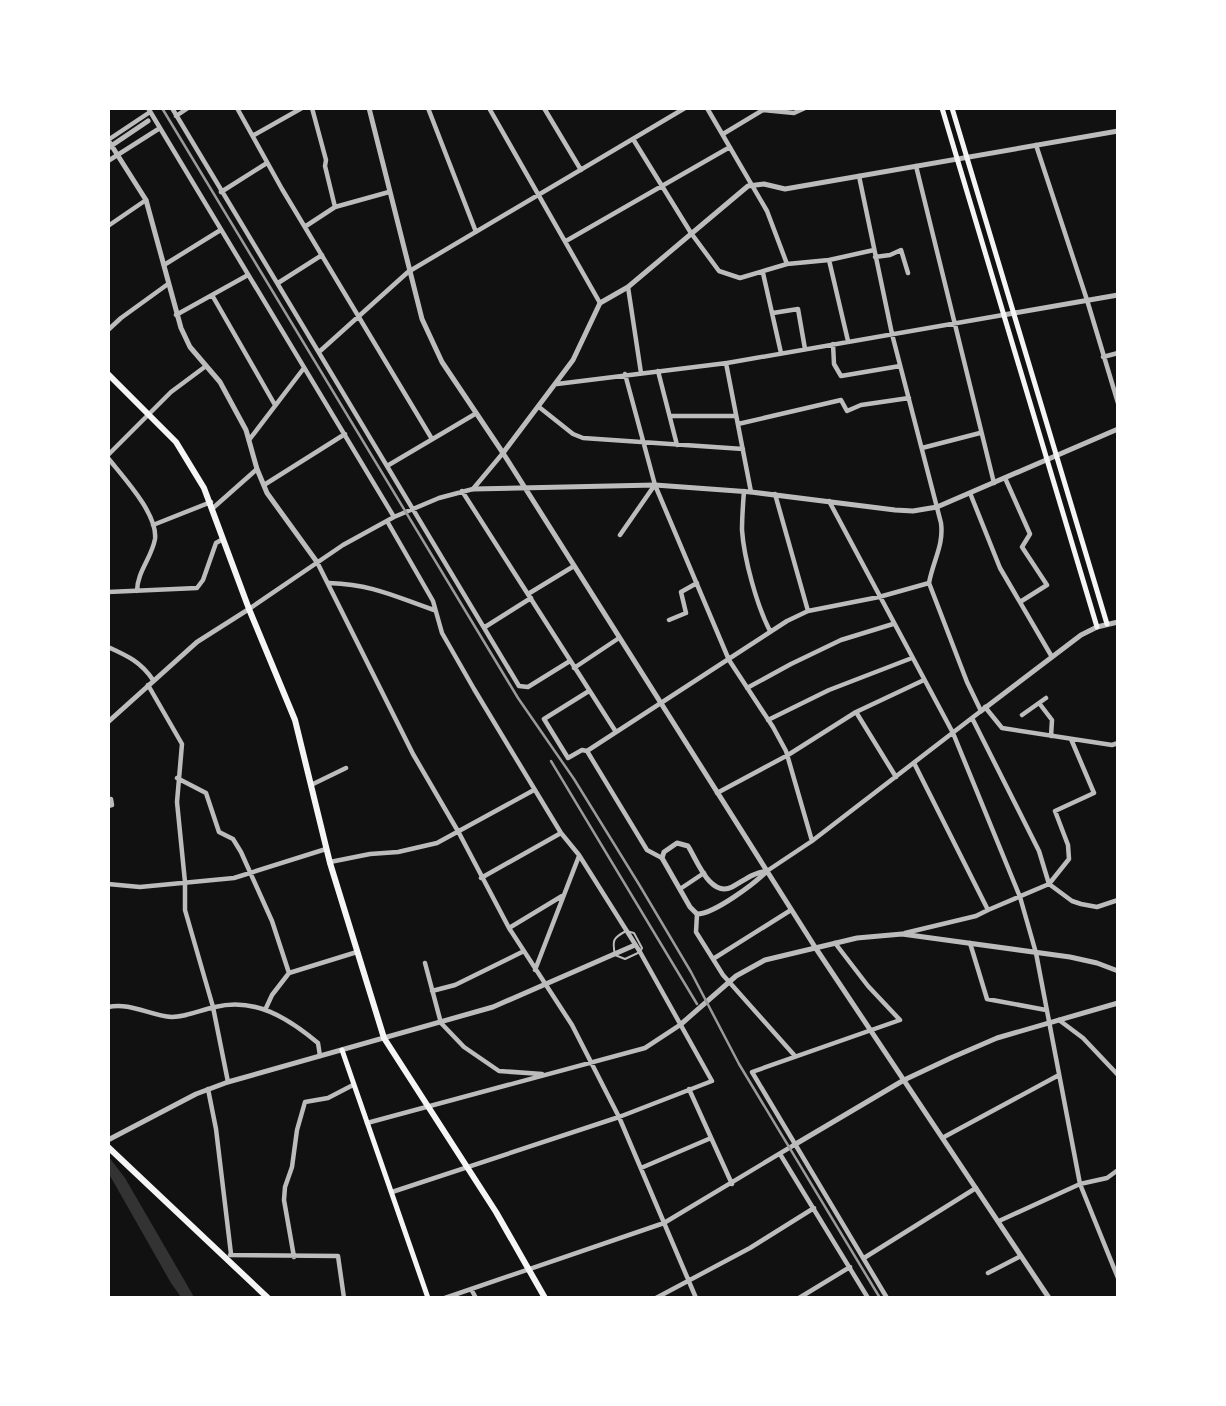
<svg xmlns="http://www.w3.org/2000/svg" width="1226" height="1406" viewBox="0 0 1226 1406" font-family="Spectral,serif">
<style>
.water{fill:#333}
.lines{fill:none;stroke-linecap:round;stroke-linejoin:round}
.service{stroke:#bcbcbc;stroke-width:2}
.minor{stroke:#bcbcbc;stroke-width:4.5}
.tertiary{stroke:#bcbcbc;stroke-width:5}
.secondary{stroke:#f5f5f5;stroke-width:5}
.primary{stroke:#f5f5f5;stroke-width:6}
.rail{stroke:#9a9a9a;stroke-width:2.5}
</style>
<rect width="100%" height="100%" fill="#111"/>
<path class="water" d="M108,1156l17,22 69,119h-13l-10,-14 -62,-109z"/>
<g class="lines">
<path class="service" d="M626,931l8,2 8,15 -2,4 -15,7 -10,-4c-3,-15 -2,-17 11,-24z"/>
<path class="minor" d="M148,108l246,409
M172,108l347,578 9,1 42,-26
M237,108l45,81 150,250
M312,108l14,52 -1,6 10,41
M428,108l48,124
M489,108l111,195
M544,108l37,62
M707,108l60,103 20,53
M176,116l12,-8
M723,134l40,-24 31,3 11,-5
M254,135l48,-27
M633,139l58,94 28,38 21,7 47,-14 42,-4 45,-10
M108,140l42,-28
M1036,145l51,155 31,103
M108,161l52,-33
M916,166l78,317
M221,192l46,-29
M108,226l38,-26
M306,226l29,-19 54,-15
M566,241l164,-94
M875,257l15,-2 11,-5 7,23
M829,260l19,81
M164,265l55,-34
M763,273l18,80
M278,283l44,-28
M628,287l13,86
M212,295l63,110
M773,313l25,-4 7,40
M176,315l72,-40
M108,330l13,-12 47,-34
M833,344l1,20 7,12 59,-10
M319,352l89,-80 277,-164
M1103,357l15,-4
M726,363l25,129
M658,371l19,74
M625,374l30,111 74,175 44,67 13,24 26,90
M557,384l170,-21 276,-48
M539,407l34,27 10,4 160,11
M670,416h66
M738,424l103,-24 6,11 14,-6 48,-7
M249,440l55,-72
M922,448l58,-15
M108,455l63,-63 35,-26
M108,458c15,19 50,56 47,81 -3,18 -18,33 -18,52
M387,466l88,-52
M1005,478l25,56 -8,13 25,38 -27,17
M264,485l81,-51
M462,491l154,241
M744,491c-1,13 -2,26 -2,39 2,29 15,76 28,101
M970,493l30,75 52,89
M775,494l33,117
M829,501l124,232 67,164 16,56 44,231 38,94
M213,508l44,-39
M387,521l46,80 9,32 32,56 87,144 18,22 61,97 72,129 -93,36 -227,75
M153,525l58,-23
M620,535l34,-49
M317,562l96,192 46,79 50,95 63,97 47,92 77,181
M329,583c46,2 64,13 105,27
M108,592l89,-4 6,-8 13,-37 7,-4
M528,594l46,-28
M249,609l94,-64 51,-28 45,-19 34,-9 30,-36
M669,620l17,-7 -5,-21 16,-9
M485,627l46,-29
M108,647c20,9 33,15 45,33
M574,668l45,-30
M148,685l34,59 -5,58 8,80v28l28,97 15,75
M747,688l44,-24 50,-24 52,-16
M1039,703l13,17 -1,16
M985,707l17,21 110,17 6,-2
M856,712l40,65
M1022,715l24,-17
M972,718l67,133 10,33 23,17 9,3 16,3 21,-7
M768,720l61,-30 83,-32
M587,751l-5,-1 -14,8 -24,-39 45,-28
M914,763l74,147 61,-26 20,-25 -1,-14 -13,-34 39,-18 -23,-54
M177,778l29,15 13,39 14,7 8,13 31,69 17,52
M311,785l35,-17
M717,793l71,-38 68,-43 68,-32
M108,799h3l1,6 -4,1
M662,858l-15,-8 -60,-99 200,-130 21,-10 71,-14 50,-14
M330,862l40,-8 28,-2 39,-9 97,-53
M767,871l45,-30 169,-130 -14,-29 -38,-99c4,-22 15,-38 12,-60l-49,-189 -33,-158
M481,878l80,-45
M108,884l32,3 94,-9 92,-29
M680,889l24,-16
M697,914l-1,18 27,43 72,81
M509,928l53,-32
M905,933l71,-17 12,-6
M835,943l33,43 32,34 -148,52 135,226
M970,943l17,56 59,11
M713,959l78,-49
M425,963l16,60 23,24 35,24 43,3
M535,970l44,-114
M432,991l23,-6 69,-34
M108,1007c23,-5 42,9 64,10 14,0 29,-7 43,-10 40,-10 73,11 103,36l2,13
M266,1008l6,-13 17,-22 68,-21
M1059,1020l24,18 35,37
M208,1089l8,40 15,125
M689,1089l43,95
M367,1123l278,-75 35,-23
M944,1137l115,-62
M780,1154l88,144
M641,1168l70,-30
M999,1221l81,-37 27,-6 11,-8
M230,1255l108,1 6,42
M294,1257l-10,-57 1,-13 7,-20 5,-37 8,-28 23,-4 25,-13
M864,1258l112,-70
M988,1273l33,-17
M471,1289l5,9
M445,1298l219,-75 130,-78
M656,1298l94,-50 64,-40
M799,1298l51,-31"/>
<path class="tertiary" d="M369,108l53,211 20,43 61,91 312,494 234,351
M108,140l38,60 35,128 9,19 30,35 26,48 11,39 10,24 50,69
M108,148l40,-27
M1003,315l115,-20
M503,453l70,-93 27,-57 28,-16 120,-101 16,-2 21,5 333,-58
M473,489l182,-4 96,7 144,18 18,1 24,-4 181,-78
M981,711l100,-76 16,-8 21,-5
M108,722l89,-80 52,-33
M677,843l11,3c9,14 22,52 44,41 13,-7 20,-14 35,-16 -13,13 -53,43 -70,43l-7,-7 -28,-49 2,-6z
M680,1025l56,-49 29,-16 92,-22 45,-4 168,23 27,6 21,8
M108,1140l88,-46 32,-12 265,-75 142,-62
M794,1145l110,-65 49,-23 44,-19 121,-35"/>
<path class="secondary" d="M942,108l155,519
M952,108l155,516
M342,1050l86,248"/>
<path class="primary" d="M108,374l68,68 28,46 45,121 46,111 35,143 54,175 112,174 49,86
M108,1147l160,151"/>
<path class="rail" d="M162,108l356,590 56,81 66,107 51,86 48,92 141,234
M551,761l146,243"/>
</g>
<rect width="1226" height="1406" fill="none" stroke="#ffffff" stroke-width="220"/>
</svg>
